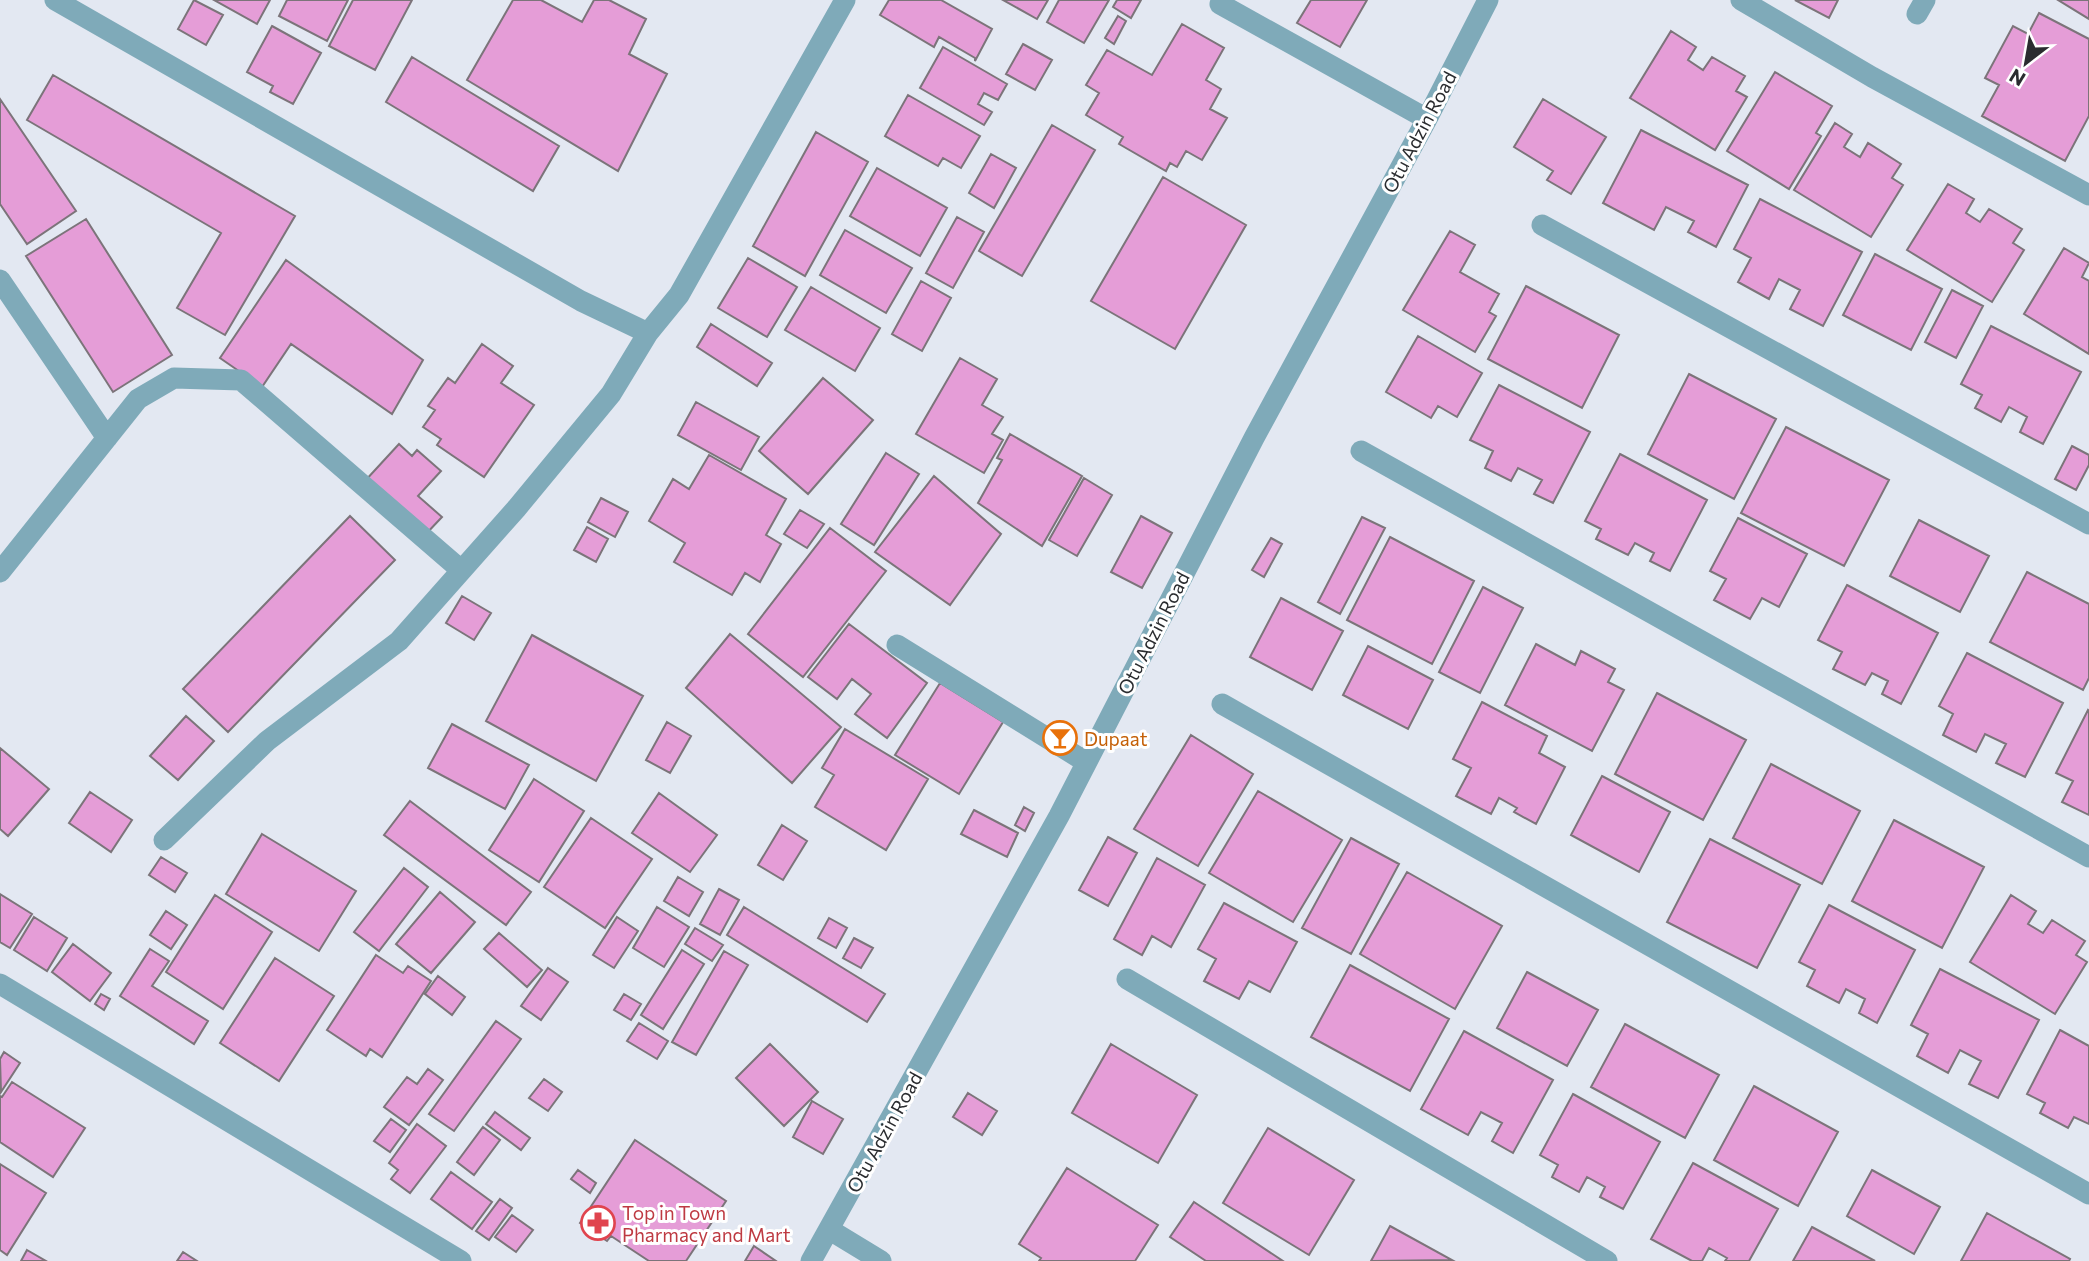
<svg xmlns="http://www.w3.org/2000/svg" width="2089" height="1261" viewBox="0 0 2089 1261" font-family="Commissioner,sans-serif">
<style>
.building{fill:#e59dd7;stroke:#7c747a;stroke-width:2}
.lines{fill:none;stroke-linecap:round;stroke-linejoin:round}
.minor{stroke:#7faab9;stroke-width:21}
.labels{text-anchor:middle;dominant-baseline:central;stroke-width:6;stroke-linejoin:round;paint-order:stroke}
.street-label{font-size:19px;fill:#2a2c2f;stroke:#fff}
.food-label{font-size:19px;fill:#c56008;stroke:#fff;text-anchor:start}
.health-label{font-size:19px;fill:#be3a42;stroke:#fff;text-anchor:start}
</style>
<rect width="100%" height="100%" fill="#e3e8f2"/>
<path class="building" d="M194,0l29,15 -17,30 -28,-16z
M214,0h56l-13,24z
M287,0h61l-21,41 -48,-25z
M353,0h59l-37,70 -46,-24z
M513,0h28l41,22 12,-22h15l37,19 -17,35 38,20 -49,97 -151,-91z
M889,0h52l51,29 -17,32v-3l-36,-21 -5,10 -54,-32z
M1003,0h45l-11,19z
M1059,0h50l-25,43 -37,-21z
M1117,0h24l-10,18 -18,-11z
M1311,0h56l-27,47 -43,-24z
M1795,0h43l-9,18z
M2058,0h31v19z
M2039,13l50,26v77l-24,45 -83,-45 17,-31 -14,-7 28,-52 15,8z
M1118,16l8,5 -12,23 -9,-6z
M1182,24l42,24 -18,32 15,9 -11,20 17,9 -25,42 -16,-9 -9,16 -7,-4 -4,8 -47,-27 4,-7 -37,-22 13,-22 -13,-8 21,-35 45,25z
M272,26l49,27 -28,51 -23,-12 3,-6 -26,-14z
M1671,31l25,16 -8,13 15,10 9,-13 33,19 -9,15 11,6 -32,53 -85,-52z
M1023,44l29,16 -17,30 -29,-16z
M943,47l64,37 -9,16 -14,-7 -6,11 14,8 -8,13 -64,-37z
M412,57l147,89 -26,45 -147,-89z
M1775,72l57,34 -16,27 5,3 -32,53 -62,-38z
M53,75l242,141 -70,119 -48,-27 44,-75 -194,-113z
M908,95l72,41 -19,32 -18,-10 -5,8 -53,-30z
M0,99l76,112 -49,33 -27,-40z
M1543,99l63,38 -35,57 -24,-14 6,-9 -39,-24z
M1835,123l17,11 -8,13 16,10 8,-14 33,21 -9,14 11,7 -32,52 -77,-47z
M1052,125l43,25 -73,126 -43,-25z
M1641,130l107,55 -32,62 -28,-15 6,-11 -28,-14 -12,23 -51,-27z
M816,132l52,30 -63,114 -52,-30z
M991,154l25,14 -22,40 -25,-15z
M877,168l70,40 -27,48 -70,-40z
M1163,177l83,48 -71,124 -84,-48z
M1948,184l26,15 -8,14 14,9 9,-13 33,20 -9,14 11,7 -32,52 -85,-52z
M1760,199l102,53 -39,74 -33,-17 10,-19 -21,-11 -10,20 -31,-17 13,-24 -17,-9z
M957,217l27,15 -31,56 -27,-15z
M86,219l86,136 -59,37 -87,-136z
M845,230l67,38 -26,45 -66,-38z
M1450,231l25,14 -15,27 39,22 -10,18 7,4 -21,36 -72,-42z
M2064,248l25,15 -7,14 7,4v73l-65,-40z
M1875,254l67,35 -31,61 -68,-35z
M748,258l49,29 -30,50 -49,-29z
M286,260l137,100 -31,54 -101,-70 -29,43 -42,-29z
M921,281l30,17 -29,53 -30,-17z
M1526,286l93,49 -37,73 -94,-49z
M811,287l69,41 -25,43 -70,-41z
M1952,290l31,16 -27,52 -31,-16z
M711,324l61,39 -15,23 -60,-39z
M1991,326l90,46 -38,72 -23,-12 7,-15 -18,-10 -8,15 -26,-14 7,-13 -21,-11z
M1418,336l64,37 -25,44 -19,-11 -7,12 -45,-26z
M482,344l31,22 -12,17 33,22 -50,72 -47,-32 4,-6 -18,-12 12,-17 -7,-4 20,-28 7,5z
M960,358l37,21 -15,26 21,12 -11,17 11,6 -19,33 -68,-39z
M1689,374l87,45 -42,80 -86,-45z
M823,378l50,42 -65,74 -49,-43z
M1499,385l91,47 -37,71 -19,-9 8,-14 -24,-12 -7,13 -26,-13 8,-17 -23,-11z
M696,402l63,35 -18,33 -63,-35z
M1786,427l103,53 -45,86 -103,-53z
M1010,434l72,42 -40,70 -64,-43 24,-43 -5,-2z
M399,444l13,12 5,-6 24,21 -23,25 24,21 -18,19 -60,-54z
M2072,446l17,9v10l-13,25 -21,-11z
M886,453l33,21 -45,71 -33,-21z
M1620,454l87,46 -37,71 -20,-10 4,-8 -19,-10 -7,12 -32,-16 5,-10 -16,-8z
M709,455l77,44 -20,36 15,9 -21,38 -15,-9 -13,22 -58,-33 11,-19 -36,-22 24,-42 16,10z
M934,476l67,58 -51,71 -75,-53z
M1084,478l28,17 -35,61 -28,-16z
M601,498l27,14 -13,25 -27,-15z
M800,510l24,14 -17,24 -23,-14z
M350,516l45,44 -167,172 -45,-43z
M1141,516l31,17 -30,55 -31,-16z
M1362,517l23,11 -45,86 -22,-12z
M1738,518l69,36 -28,53 -17,-9 -12,21 -36,-19 12,-21 -16,-8z
M1919,520l70,36 -29,56 -70,-36z
M587,527l21,12 -12,23 -22,-12z
M830,528l56,43 -83,106 -55,-43z
M1390,537l84,44 -42,83 -85,-44z
M1271,538l11,6 -18,33 -12,-7z
M2027,572l62,32v74l-6,12 -93,-48z
M1847,585l91,48 -37,71 -19,-10 6,-13 -16,-8 -7,12 -32,-16 9,-17 -24,-12z
M1483,587l40,21 -43,85 -41,-21z
M462,596l29,17 -17,27 -28,-17z
M1281,598l62,33 -31,59 -62,-33z
M849,624l78,59 -40,55 -32,-24 16,-20 -19,-15 -15,20 -29,-22z
M730,634l111,93 -49,56 -106,-95z
M532,635l111,61 -47,85 -110,-60z
M1536,644l39,21 6,-14 34,18 -7,13 16,8 -32,61 -87,-46z
M1368,646l65,34 -25,49 -65,-34z
M1967,653l96,50 -38,74 -29,-14 10,-19 -21,-10 -9,18 -33,-17 10,-21 -14,-8z
M940,683l63,39 -44,72 -64,-39z
M1657,693l89,47 -43,80 -88,-46z
M1482,702l65,34 -8,17 26,14 -29,57 -22,-12 3,-4 -18,-10 -8,16 -35,-18 15,-28 -18,-9z
M2088,710l1,1v104l-27,-13 11,-21 -17,-8z
M186,716l28,25 -36,39 -28,-24z
M667,722l24,14 -21,37 -24,-13z
M452,724l77,41 -24,44 -77,-41z
M845,729l83,50 -42,71 -71,-43 19,-32 -12,-7z
M1191,735l62,39 -55,92 -64,-37z
M0,748l49,41 -41,47 -8,-7z
M1771,764l89,47 -38,73 -89,-46z
M1602,776l68,36 -31,60 -68,-37z
M534,779l50,32 -45,71 -50,-32z
M1258,791l84,49 -49,82 -84,-49z
M90,792l42,28 -21,32 -42,-29z
M659,793l58,42 -27,37 -58,-39z
M410,801l121,91 -25,33 -122,-90z
M1024,807l10,6 -9,18 -10,-6z
M974,810l44,23 -11,24 -46,-23z
M591,818l61,41 -47,69 -61,-41z
M1894,820l90,47 -42,81 -90,-47z
M782,825l25,16 -24,39 -25,-15z
M262,834l94,57 -37,60 -93,-57z
M1108,837l29,16 -29,53 -29,-16z
M1351,838l48,26 -48,90 -49,-26z
M1710,839l90,46 -43,83 -90,-46z
M161,857l26,16 -12,19 -26,-17z
M1157,858l48,27 -34,62 -19,-11 -10,19 -28,-16z
M404,868l24,19 -49,64 -25,-19z
M1407,872l95,54 -47,83 -95,-55z
M678,877l25,15 -14,24 -25,-15z
M719,889l20,11 -19,35 -20,-11z
M440,892l35,30 -44,51 -35,-29z
M0,894l32,20 -22,34 -10,-6z
M215,895l57,37 -49,77 -57,-37z
M2011,895l25,16 -8,13 15,9 9,-13 33,21 -9,14 11,7 -32,52 -85,-52z
M1224,903l73,39 -27,50 -21,-11 -10,18 -35,-18 12,-22 -18,-10z
M1829,905l86,45 -38,73 -18,-10 6,-14 -19,-10 -7,14 -32,-17 8,-16 -16,-8z
M657,907l32,20 -25,40 -31,-19z
M744,907l141,87 -18,28 -140,-87z
M166,911l21,14 -16,24 -21,-14z
M34,917l33,21 -20,33 -33,-21z
M617,917l21,14 -24,37 -21,-13z
M829,918l18,10 -11,20 -18,-10z
M695,928l28,17 -11,16 -27,-17z
M499,933l43,37 -15,17 -43,-38z
M854,938l19,10 -12,20 -18,-10z
M73,944l38,29 -21,28 -38,-29z
M150,949l19,12 -17,25 56,35 -14,23 -74,-48z
M682,950l22,14 -41,65 -22,-14z
M724,951l24,14 -52,90 -24,-13z
M376,955l27,18 5,-7 23,15 -49,76 -12,-8 -4,7 -39,-26z
M275,958l59,38 -55,85 -59,-38z
M1350,965l99,54 -39,72 -99,-54z
M548,968l20,14 -27,38 -20,-14z
M1940,969l99,51 -41,78 -29,-14 12,-23 -21,-11 -12,23 -31,-17 11,-22 -17,-9z
M1527,972l71,38 -31,56 -70,-38z
M438,976l27,21 -13,18 -27,-21z
M101,994l9,5 -6,11 -9,-6z
M624,994l17,10 -10,16 -17,-10z
M496,1021l25,18 -67,92 -25,-17z
M639,1023l29,18 -11,18 -30,-18z
M1625,1024l94,51 -34,63 -94,-51z
M2060,1030l29,16v78l-15,-7 -6,11 -28,-15 5,-10 -18,-9z
M1464,1031l89,49 -40,73 -21,-12 10,-18 -21,-11 -13,23 -47,-26z
M770,1044l48,48 -34,34 -48,-48z
M1111,1044l86,51 -39,68 -86,-50z
M4,1052l16,11 -19,29 -1,-33z
M428,1069l15,11 -34,45 -25,-18 23,-30 10,7z
M544,1079l18,13 -14,19 -19,-13z
M12,1082l73,46 -32,49 -53,-35v-46l2,1z
M1754,1086l84,46 -40,74 -84,-46z
M968,1093l29,18 -15,24 -29,-18z
M1573,1094l87,48 -37,67 -23,-12 5,-10 -18,-10 -8,15 -27,-15 6,-12 -18,-10z
M812,1101l31,18 -20,35 -30,-17z
M495,1112l35,26 -9,12 -35,-26z
M391,1119l15,11 -16,22 -16,-11z
M417,1124l29,22 -36,47 -19,-14 7,-9 -9,-7z
M483,1127l17,13 -26,35 -17,-13z
M1268,1128l86,52 -45,75 -86,-52z
M635,1140l91,61 -40,60h-37l-38,-25 -4,5 -27,-18z
M1693,1163l85,46 -29,52h-24l2,-3 -18,-10 -7,13h-10l-41,-22z
M0,1164l46,29 -39,62 -7,-5z
M1067,1168l91,57 -23,36h-96l2,-3 -22,-14z
M578,1170l18,13 -6,10 -19,-14z
M1872,1170l68,37 -26,47 -67,-38z
M451,1172l41,30 -20,27 -41,-30z
M500,1199l12,9 -23,32 -13,-9z
M1194,1202l89,59h-77l-36,-24z
M1987,1213l83,46 -1,2h-108z
M512,1215l21,15 -17,22 -21,-15z
M1390,1226l62,34 -81,1z
M1812,1227l63,34h-82z
M754,1246l22,15h-31z
M27,1250l19,11h-25z
M183,1252l14,9h-20z"/>
<g class="lines">
<path class="minor" d="M55,0l526,301 67,32
M1741,0l131,77 217,118
M1220,4l207,115
M1917,14l8,-14
M1542,225l547,299
M0,280l107,158
M1361,451l728,406
M0,572l138,-173 36,-21 67,2 220,190
M897,645l189,117
M1222,704l867,490
M164,840l103,-99 132,-100 117,-132 95,-115 37,-61 31,-38 166,-295
M1127,979l480,282
M0,984l461,277
M830,1230l51,31
M811,1261l248,-445 195,-378 173,-319 61,-119"/>
</g>
<defs>
<g id="bar-ring" transform="scale(1.75)"><circle r="9.5" fill="#fff" stroke="#e8710a" stroke-width="1.5"/><path d="M-6-5H6L.8 .8V4.5H3.5V6h-7V4.5H-.8V.8Z" fill="#e8710a"/></g>
<g id="pharmacy-ring" transform="scale(1.75)"><circle r="9.5" fill="#fff" stroke="#e0444e" stroke-width="1.5"/><path d="M-2-6h4v4h4v4h-4v4h-4v-4h-4v-4h4Z" fill="#e0444e"/></g>
</defs>
<g fill-rule="evenodd">
<use href="#bar-ring" x="1060" y="738"/>
<use href="#pharmacy-ring" x="598" y="1223"/>
</g>
<g class="labels">
<g class="street-label">
<text transform="translate(1419 132) rotate(-62)">Otu Adzin Road</text>
<text transform="translate(1153 633) rotate(-63)">Otu Adzin Road</text>
<text transform="translate(884 1132) rotate(-61)">Otu Adzin Road</text>
</g>
<g class="food-label">
<text x="1084" y="738">Dupaat</text>
</g>
<g class="health-label">
<text x="622" y="1212">Top in Town<tspan x="622" dy="22">Pharmacy and Mart</tspan></text>
</g>
</g>
<g transform="translate(2026 63) rotate(211)" stroke="#ffffff" stroke-width="5" paint-order="stroke">
<path d="M0-5L12 26L0 18L-12 26Z" fill="#2a2c2f"/>
<text y="-10" font-size="19" font-weight="bold" text-anchor="middle" fill="#2a2c2f">N</text>
</g>
</svg>
